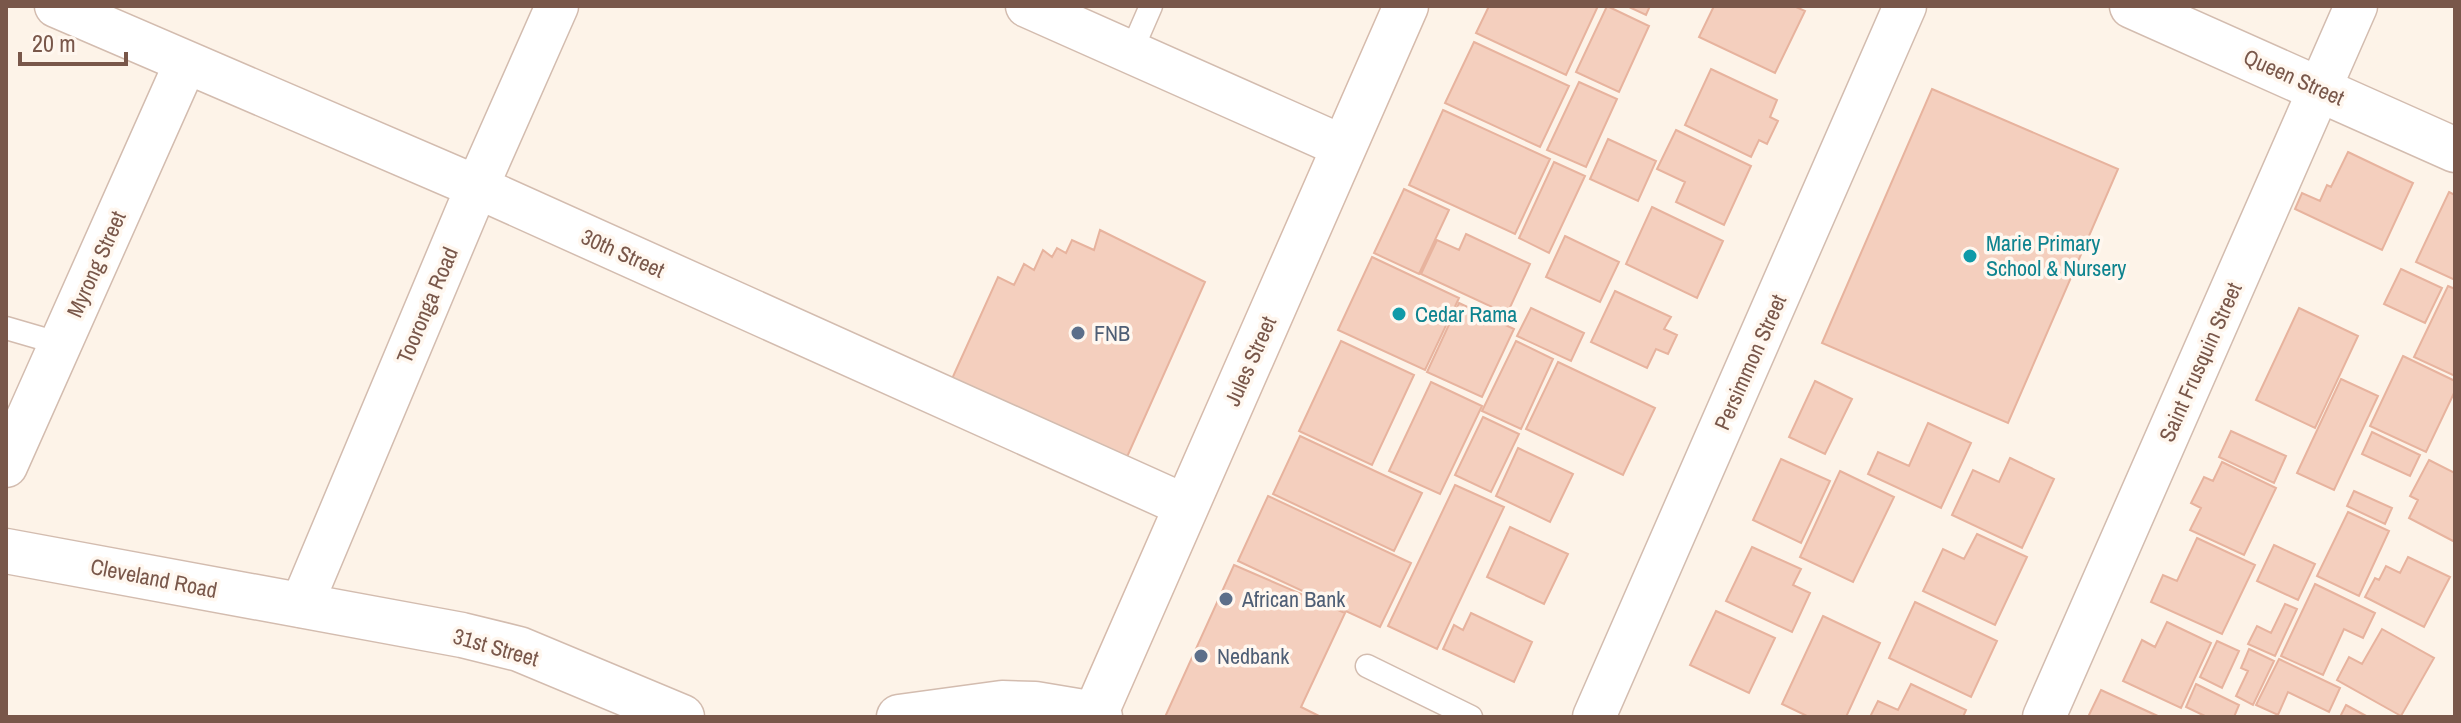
<svg xmlns="http://www.w3.org/2000/svg" width="2461" height="723" viewBox="0 0 2461 723" font-family="'Archivo Narrow',sans-serif">
<style>
.building{fill:#f4cfbe;stroke:#e7b39e;stroke-width:2}
.lines{fill:none;stroke-linecap:round;stroke-linejoin:round}
.service-casing{stroke:#d3bcaf;stroke-width:25}
.minor-casing{stroke:#d3bcaf;stroke-width:45}
.tertiary-casing{stroke:#d3bcaf;stroke-width:47}
.secondary-casing{stroke:#d6bbac;stroke-width:47}
.service{stroke:#fff;stroke-width:22}
.minor{stroke:#fff;stroke-width:42}
.tertiary{stroke:#fff;stroke-width:44}
.secondary{stroke:#fff;stroke-width:44}
.culture-dot{fill:#0f9aa8;stroke:#fff7ef;stroke-width:3}
.service-dot{fill:#5c6f8a;stroke:#fff7ef;stroke-width:3}
.labels{text-anchor:middle;dominant-baseline:central;stroke-width:7;stroke-linejoin:round;paint-order:stroke}
.street-label{font-size:22px;fill:#79574a;stroke:#fff7ef}
.culture-label{font-size:22px;fill:#0d838f;stroke:#fff7ef;text-anchor:start}
.service-label{font-size:22px;fill:#4e5e75;stroke:#fff7ef;text-anchor:start}
</style>
<rect width="100%" height="100%" fill="#fdf3e8"/>
<path class="building" d="M1489,6h109l-32,69 -90,-42z
M1607,6l42,20 -30,66 -43,-20z
M1627,6h23l-4,9z
M1714,6h80l11,5 -30,62 -76,-36z
M1474,42l95,44 -29,61 -95,-44z
M1711,69l66,31 -7,17 8,4 -11,23 -8,-4 -8,17 -66,-32z
M1579,82l38,17 -31,68 -39,-17z
M1932,89l186,80 -110,254 -186,-80z
M1443,110l107,49 -35,75 -106,-49z
M1676,130l75,36 -27,59 -48,-23 9,-20 -28,-13z
M1608,139l48,22 -18,40 -48,-22z
M2348,152l65,31 -31,67 -87,-41 7,-16 18,8 7,-16 4,2z
M1554,162l31,14 -36,77 -30,-15z
M1404,189l45,21 -30,64 -45,-21z
M2449,192l6,3v85l-39,-18z
M1652,207l71,34 -26,57 -71,-34z
M1100,230l105,52 -78,175 -176,-76 47,-104 16,8 10,-21 10,6 9,-20 9,7 5,-9 9,5 6,-13 22,10z
M1466,234l64,30 -23,50 -86,-40 16,-34 22,10z
M1565,236l54,26 -19,40 -54,-25z
M1372,257l87,41 -34,72 -87,-40z
M2401,269l41,19 -17,35 -41,-19z
M2448,286l7,3v87l-41,-19z
M1615,291l56,26 -7,12 13,6 -9,19 -12,-5 -9,19 -56,-26z
M1459,303l55,26 -32,68 -55,-25z
M1531,308l53,25 -13,28 -54,-25z
M2299,308l59,28 -43,92 -59,-28z
M1341,341l73,34 -42,90 -73,-34z
M1516,341l37,18 -32,70 -39,-18z
M2403,356l52,25v10l-29,61 -56,-26z
M1558,362l97,46 -32,67 -97,-46z
M2341,379l37,17 -44,94 -37,-17z
M1815,381l37,18 -27,55 -36,-17z
M1431,382l51,24 -42,88 -51,-23z
M1483,417l36,17 -28,58 -36,-17z
M1928,423l43,20 -30,65 -73,-34 10,-22 31,14z
M2231,431l55,25 -12,27 -55,-26z
M2372,432l48,23 -10,21 -48,-22z
M1300,436l122,57 -28,58 -121,-57z
M1518,448l55,26 -23,48 -54,-26z
M2010,458l44,21 -32,69 -70,-33 21,-45 26,12z
M1781,459l49,22 -29,62 -48,-23z
M2429,460l26,13v69l-46,-24 9,-18 -8,-4z
M2222,462l54,26 -32,67 -54,-25 11,-22 -10,-5 13,-26 9,4z
M1840,471l54,26 -41,85 -53,-25z
M1455,485l49,22 -67,142 -49,-23z
M2354,491l38,17 -7,16 -38,-18z
M1268,496l143,67 -31,64 -142,-66z
M2348,512l41,19 -30,65 -42,-20z
M1510,527l58,27 -24,50 -57,-27z
M1977,534l50,23 -32,68 -72,-34 20,-42 21,10z
M2197,538l58,27 -33,69 -71,-32 12,-27 14,6z
M2274,545l41,19 -17,36 -41,-19z
M1752,547l49,22 -8,16 17,8 -18,39 -66,-31z
M2408,557l42,20 -26,50 -59,-30 10,-19 4,2 7,-14 14,7z
M1234,565l111,48 -44,94 20,10h-156z
M2315,584l60,29 -12,25 -19,-9 -21,46 -42,-19z
M1915,602l82,39 -26,56 -82,-39z
M2285,604l12,5 -22,47 -27,-12 9,-18 14,7z
M1716,611l59,27 -26,55 -59,-28z
M1471,613l61,29 -18,40 -71,-33 11,-24 9,5z
M1823,616l57,27 -34,74h-37l-27,-13z
M2167,622l44,21 -30,65 -58,-27 19,-41 13,7z
M2382,629l52,29 -33,58 -64,-36 12,-23 13,7z
M2217,641l22,10 -17,37 -22,-11z
M2249,649l25,12 -21,44 -17,-9 12,-25 -7,-3z
M2279,659l61,29 -11,24 -41,-20 -10,23 -22,-10z
M1911,684l55,26 -3,7h-93l8,-16 20,9z
M2196,684l43,21 -5,12h-27l-21,-10z
M2101,690l59,27h-72z
M2346,705l22,12h-28z"/>
<g class="lines">
<g class="service-casing">
<path id="service" d="M1131,52l20,-46
M6,328l55,16
M1367,666l104,51"/>
</g>
<g class="minor-casing">
<path id="minor" d="M56,6l421,181 709,319
M1027,6l317,141
M6,466l180,-404
M301,606l176,-419 80,-181
M1594,717l311,-711
M2044,717l312,-711"/>
</g>
<g class="tertiary-casing">
<path id="tertiary" d="M2132,6l323,144
M6,551l456,84 57,14 163,68
M899,717l103,-14 33,1 60,10 5,3"/>
</g>
<g class="secondary-casing">
<path id="secondary" d="M1094,717l312,-711"/>
</g>
<use href="#service" class="service"/>
<use href="#minor" class="minor"/>
<use href="#tertiary" class="tertiary"/>
<use href="#secondary" class="secondary"/>
</g>
<g class="culture-dot">
<circle cx="1970" cy="256" r="8"/>
<circle cx="1399" cy="314" r="8"/>
</g>
<g class="service-dot">
<circle cx="1078" cy="333" r="8"/>
<circle cx="1226" cy="599" r="8"/>
<circle cx="1201" cy="656" r="8"/>
</g>
<g class="labels">
<g class="street-label">
<text transform="translate(2294 77) rotate(24)">Queen Street</text>
<text transform="translate(623 253) rotate(24)">30th Street</text>
<text transform="translate(96 264) rotate(-66)">Myrong Street</text>
<text transform="translate(427 305) rotate(-67)">Tooronga Road</text>
<text transform="translate(1250 361) rotate(-66)">Jules Street</text>
<text transform="translate(1750 362) rotate(-66)">Persimmon Street</text>
<text transform="translate(2200 362) rotate(-66)">Saint Frusquin Street</text>
<text transform="translate(154 578) rotate(11)">Cleveland Road</text>
<text transform="translate(496 647) rotate(16)">31st Street</text>
</g>
<g class="culture-label">
<text x="1986" y="243">Marie Primary<tspan x="1986" dy="25">School &amp; Nursery</tspan></text>
<text x="1415" y="314">Cedar Rama</text>
</g>
<g class="service-label">
<text x="1094" y="333">FNB</text>
<text x="1242" y="599">African Bank</text>
<text x="1217" y="656">Nedbank</text>
</g>
</g>
<rect width="2461" height="723" fill="none" stroke="#79574a" stroke-width="16"/>
<path d="M20 52v12h106v-12" fill="none" stroke="#79574a" stroke-width="4"/>
<text x="32" y="52" font-size="24" fill="#79574a" stroke="#fff7ef" stroke-width="6" paint-order="stroke">20 m</text>
</svg>
